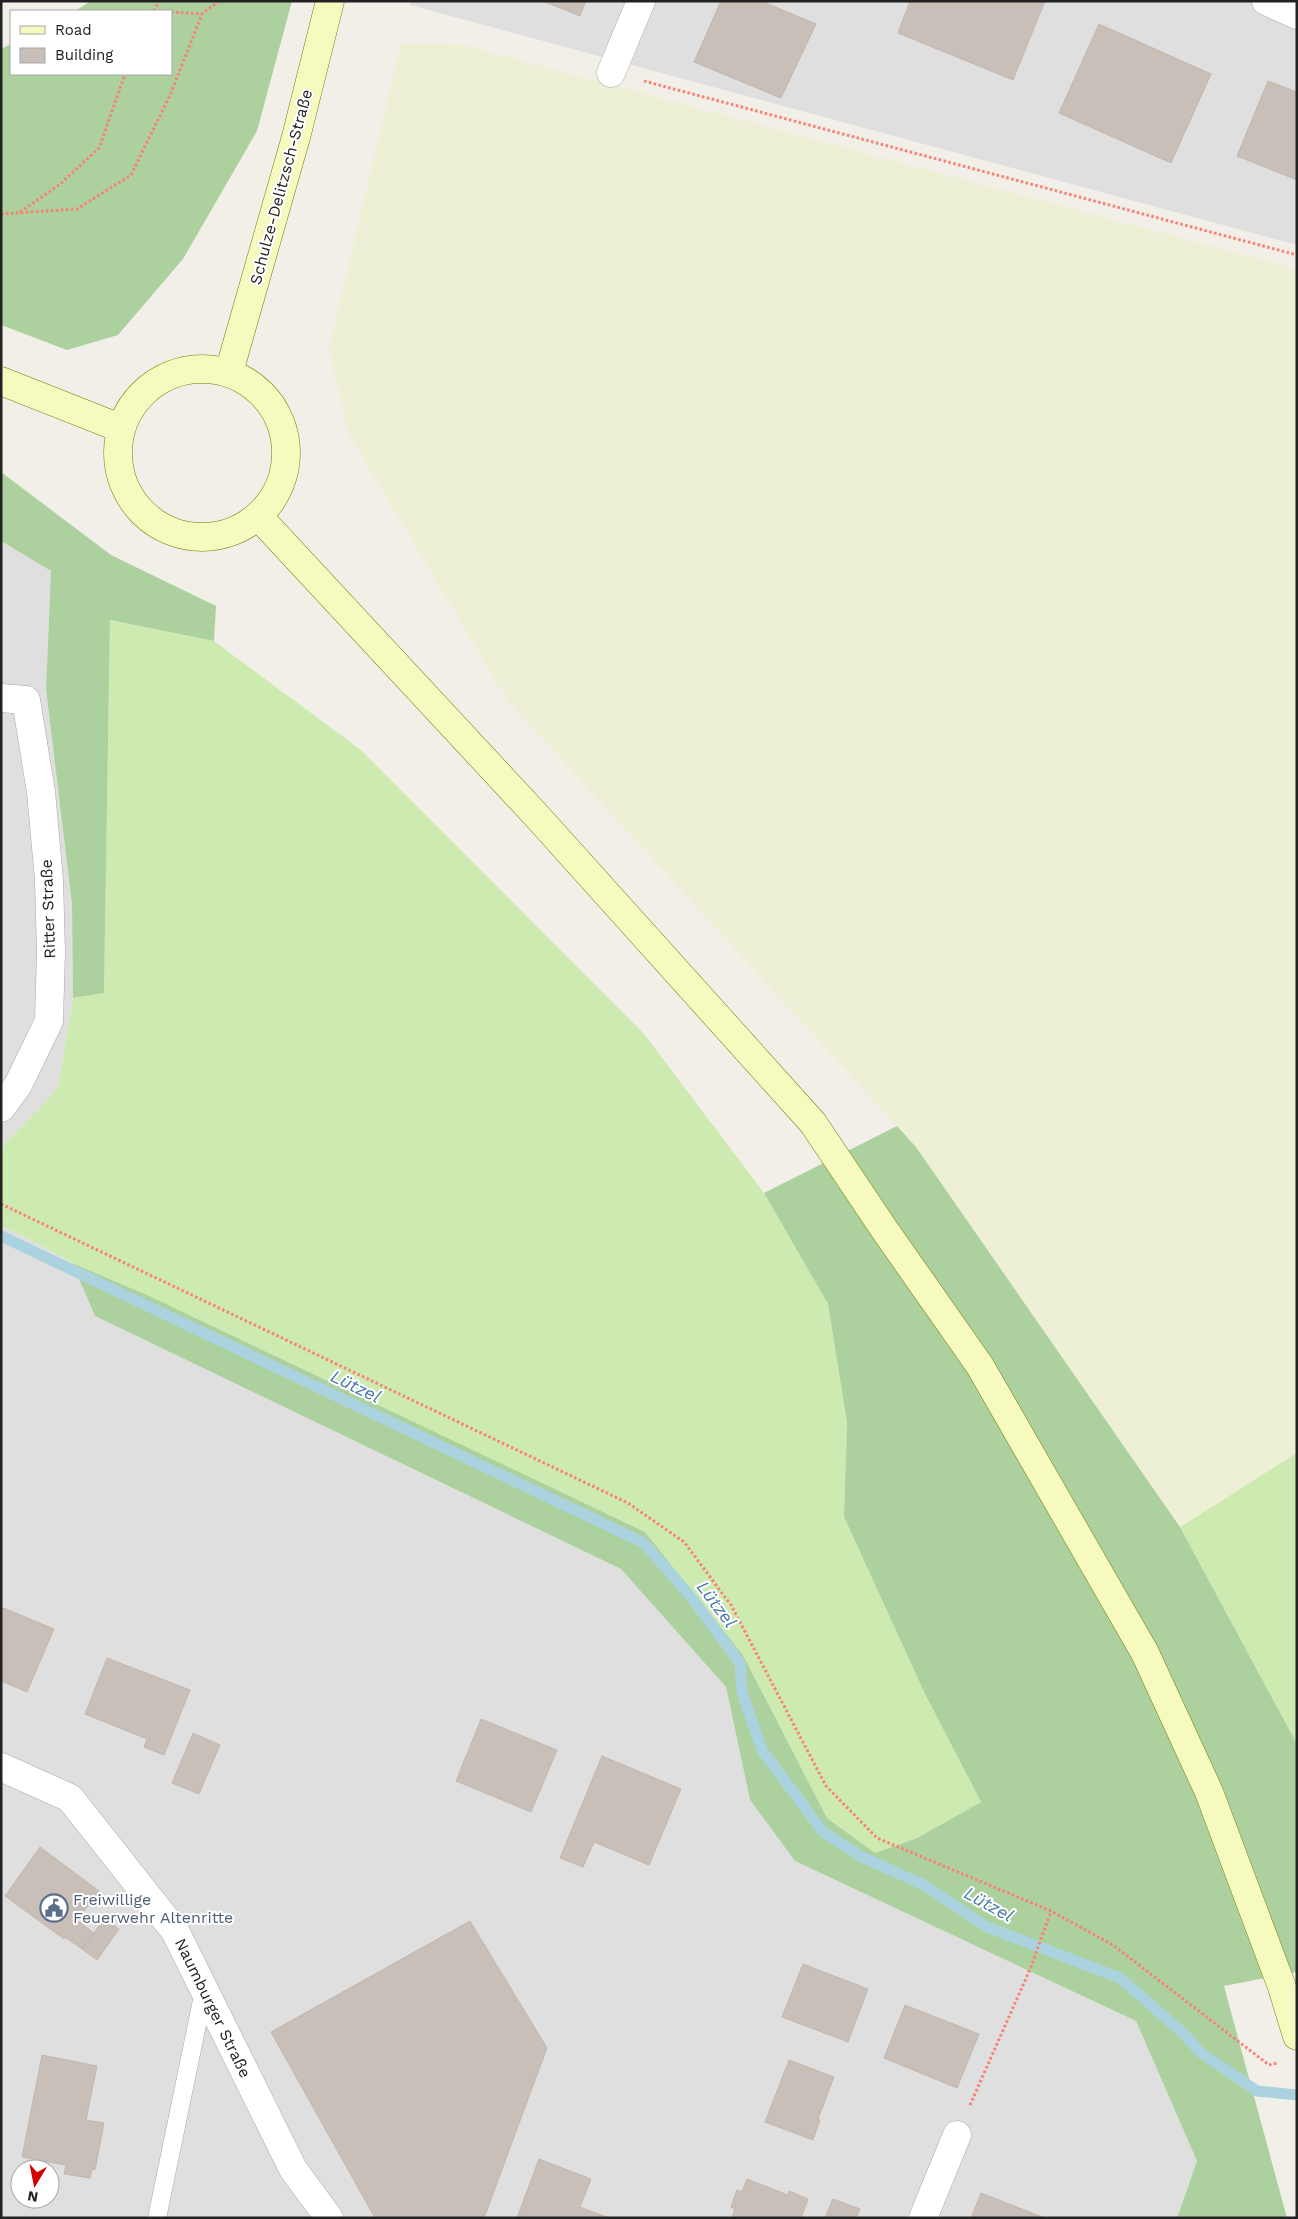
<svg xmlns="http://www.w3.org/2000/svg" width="1298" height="2219" viewBox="0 0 1298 2219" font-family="'Work Sans',sans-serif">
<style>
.residential{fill:#e0dfdf;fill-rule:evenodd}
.farmland{fill:#eef0d5}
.grass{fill:#cdebb0}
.forest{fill:#add19e}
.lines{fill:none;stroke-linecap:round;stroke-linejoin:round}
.stream{stroke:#aad3df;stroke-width:11}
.building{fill:#c7bfb8;stroke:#c4b6ab}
.lane-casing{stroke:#a9a9a9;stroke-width:19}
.street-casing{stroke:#a9a9a9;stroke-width:29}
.secondary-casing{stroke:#707d05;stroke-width:29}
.path{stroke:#fa8072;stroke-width:3;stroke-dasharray:2.5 2.5;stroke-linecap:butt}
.lane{stroke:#fff;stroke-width:18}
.street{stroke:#fff;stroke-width:28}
.secondary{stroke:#f7fabf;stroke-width:28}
.labels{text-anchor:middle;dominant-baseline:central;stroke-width:4;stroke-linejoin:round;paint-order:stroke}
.street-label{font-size:16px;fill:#222;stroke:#fff}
.service-label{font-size:16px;fill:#4e5e75;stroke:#fff;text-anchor:start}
.water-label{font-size:18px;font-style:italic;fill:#4a7aab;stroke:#fff}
</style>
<rect width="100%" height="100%" fill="#f2efe9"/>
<path class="residential" d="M411,1h886v244l-887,-240z
M1,541l50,30 -5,118 26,217 1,92 -15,90 -53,56 -4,7z
M1,1226l24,11 47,26 23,53 526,253 105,118 24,113 45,61 341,160 61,140 -20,57h-1176zM20,2169h30v30h-30z"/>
<path class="farmland" d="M401,43l59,1 837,225v1184l-117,74 -264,-380 -409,-447 -159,-267 -19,-85z"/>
<path class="grass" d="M110,620l104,21 147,109 284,285 119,158 64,111 19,119 -3,94 81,177 56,108 -64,36 -42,15 -48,-35 -84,-163 -98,-123 -573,-269 -47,-26 -24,-11v-75l4,-7 53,-56 15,-90 31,-5z
M1297,1453v291l-117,-217z"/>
<path class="forest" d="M91,1h201l-35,130 -74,128 -65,76 -51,15 -66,-25v-276l10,-5v30h160v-63h-96z
M1,472l110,83 105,51 -2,35 -104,-21 -6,373 -31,5 -1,-93 -26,-216 5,-118 -50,-30z
M897,1126l19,21 264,380 117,217v228l-73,14 63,232h-110l20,-57 -61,-140 -341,-160 -45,-61 -24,-113 -105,-118 -526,-253 -23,-53 77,33 496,236 98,123 84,163 48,35 42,-15 64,-36 -56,-108 -81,-177 3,-94 -19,-119 -64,-111z"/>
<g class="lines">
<path class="stream" d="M1,1236l643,307 48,55 48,65 2,29 20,58 61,82 39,25 62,28 63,42 133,51 62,54 18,20 57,39 40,4"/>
</g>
<path class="building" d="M543,1h43l-6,15z
M721,1h40l55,23 -35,74 -87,-36z
M910,1h135l-32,79 -115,-47z
M1099,24l112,50 -40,89 -112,-50z
M1268,81l29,11v88l-60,-24z
M1,1607l53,22 -27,63 -26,-11z
M107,1658l83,32 -26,65 -20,-8 3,-8 -62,-25z
M481,1719l76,31 -26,62 -75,-31z
M193,1733l27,12 -21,49 -27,-11z
M602,1756l79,33 -32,76 -55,-23 -11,25 -23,-9z
M40,1847l59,44 -22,29 17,13 -12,16 -17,-12 -1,2 -59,-43z
M104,1919l15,10 -22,31 -15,-11z
M470,1921l77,127 -63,170h-109l-104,-186z
M803,1964l65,25 -20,53 -66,-25z
M905,2005l74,29 -22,54 -73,-30z
M42,2055l55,11 -11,54 18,3 -9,47 -3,-1 -2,9 -26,-4 2,-9 -44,-8z
M789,2060l45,17 -16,42 2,1 -7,20 -48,-18z
M539,2159l52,20 -11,28 29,11h-92z
M747,2179l41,16 1,-4 19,8 -7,19h-69l3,-9 -4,-2 6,-17 5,2z
M981,2193l64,25h-74z
M833,2199l27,10 -4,9h-31z"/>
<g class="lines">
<g class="lane-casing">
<path id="lane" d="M157,2218l47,-227"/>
</g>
<g class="street-casing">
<path id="street" d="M1266,1l31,14
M611,73l30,-72
M1,698l25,2 15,92 8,88 2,72 -2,69 -31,64 -17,23
M1,1767l69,31 105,133 118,238 36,49
M923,2218l34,-83"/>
</g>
<g class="secondary-casing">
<path id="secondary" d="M118 453a84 84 0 1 1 168 0a84 84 0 1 1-168 0Z
M229,372l67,-235 34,-136
M1,381l119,47
M258,516l277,298 278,309 71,106 96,137 165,287 64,139 73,195 15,49"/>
</g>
<path class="path" d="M154,11l5,-10
M154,11h11
M171,12l31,2
M644,81l653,174
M20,212l39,-27 40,-37 26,-74
M1,214l76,-5 54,-34 40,-82 31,-79 17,-13
M1,1204l627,299 56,39 47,63 95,181 51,52 174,73 62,34 156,120 8,-2
M970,2105l61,-138 20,-56"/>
<use href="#lane" class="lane"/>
<use href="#street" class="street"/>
<use href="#secondary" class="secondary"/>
</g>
<defs>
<g id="civic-ring" transform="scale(1.4375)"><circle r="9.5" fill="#fff" stroke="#5c6f8a" stroke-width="1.5"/><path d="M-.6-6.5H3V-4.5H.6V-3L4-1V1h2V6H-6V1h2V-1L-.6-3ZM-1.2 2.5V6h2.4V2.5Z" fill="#5c6f8a"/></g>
</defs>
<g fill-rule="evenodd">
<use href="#civic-ring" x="54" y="1908"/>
</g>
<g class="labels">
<g class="street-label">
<text transform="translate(281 187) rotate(-75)">Schulze-Delitzsch-Straße</text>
<text transform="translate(48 909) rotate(-92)">Ritter Straße</text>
<text transform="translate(213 2008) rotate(64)">Naumburger Straße</text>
</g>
<g class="service-label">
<text x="73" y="1899">Freiwillige<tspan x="73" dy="18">Feuerwehr Altenritte</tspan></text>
</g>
<g class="water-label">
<text transform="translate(356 1386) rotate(26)">Lützel</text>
<text transform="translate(717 1604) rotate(53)">Lützel</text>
<text transform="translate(989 1904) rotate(29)">Lützel</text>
</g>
</g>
<rect width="1298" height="2219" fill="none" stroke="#222222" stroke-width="5"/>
<rect x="10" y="10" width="162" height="65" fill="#ffffff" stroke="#a7a7a7"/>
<rect x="20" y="26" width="25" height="8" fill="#f7fabf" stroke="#a7a7a7"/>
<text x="55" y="35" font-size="15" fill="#222222">Road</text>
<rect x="20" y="48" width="25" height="15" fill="#c7bfb8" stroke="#a7a7a7"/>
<text x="55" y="60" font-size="15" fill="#222222">Building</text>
<g transform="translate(35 2184) rotate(190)"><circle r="24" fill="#ffffff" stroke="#a7a7a7"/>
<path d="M0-4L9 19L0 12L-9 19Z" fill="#d40000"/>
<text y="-8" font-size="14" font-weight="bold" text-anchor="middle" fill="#222222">N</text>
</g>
</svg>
